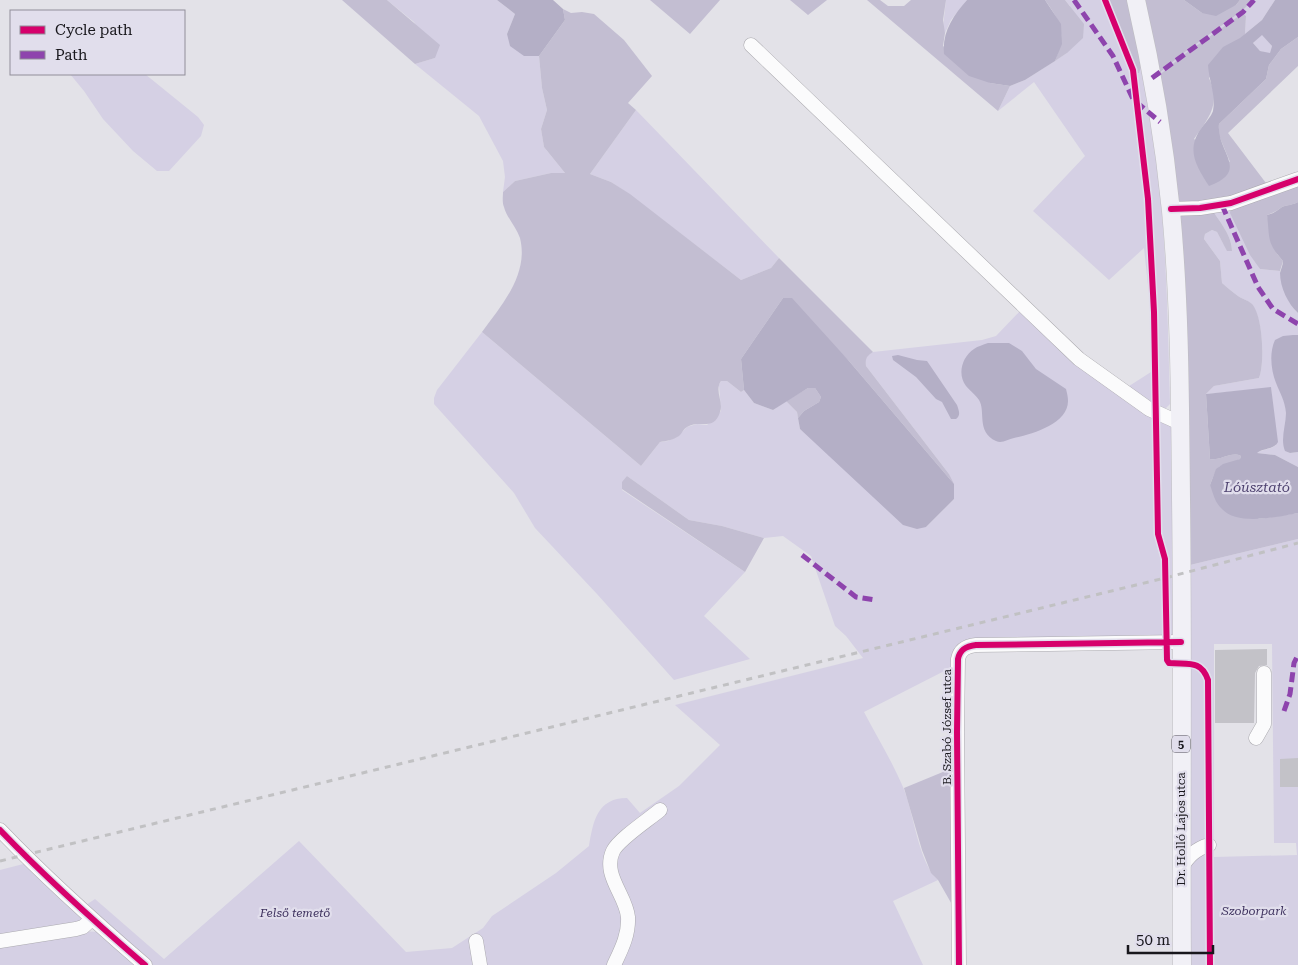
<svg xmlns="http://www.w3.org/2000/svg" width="1298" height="965" viewBox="0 0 1298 965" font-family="'Roboto Serif',serif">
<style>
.green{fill:#d5d0e4;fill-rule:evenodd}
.forest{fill:#c3bed2}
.water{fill:#b4afc6;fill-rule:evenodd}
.building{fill:#c3c2c8}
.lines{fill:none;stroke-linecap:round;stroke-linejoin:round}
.minor-casing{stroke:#abaaaf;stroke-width:15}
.major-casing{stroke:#bebdc1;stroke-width:19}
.minor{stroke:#fbfbfc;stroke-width:14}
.major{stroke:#f1f0f6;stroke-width:18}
.rail{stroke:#c1c1c3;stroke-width:3;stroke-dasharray:6 6;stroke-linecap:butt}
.quiet{stroke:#8e44ad;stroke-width:5;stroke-dasharray:10 5;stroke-linecap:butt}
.cycleway-casing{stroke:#e1deec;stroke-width:9}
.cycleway{stroke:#d6006c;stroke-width:6}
.labels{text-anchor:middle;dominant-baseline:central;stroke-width:4.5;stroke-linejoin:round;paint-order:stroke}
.shield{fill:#e1deec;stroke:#54535a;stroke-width:1}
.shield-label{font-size:11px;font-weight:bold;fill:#18171c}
.street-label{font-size:12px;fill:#18171c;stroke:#e1deec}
.park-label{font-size:12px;font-style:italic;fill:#403460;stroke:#e1deec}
.water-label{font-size:14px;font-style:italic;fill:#4f4370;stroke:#e1deec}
</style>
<rect width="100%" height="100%" fill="#e3e2e8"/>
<path class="green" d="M387,0h110l18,14 -8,20 17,22h15l3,32 5,22 -6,19 3,18 21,26h-14l-36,8 -12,11 2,-15 -2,-16 -24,-45 -64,-52 20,-6 -21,-36z
M946,0h21l-16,20 -6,13 -2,-6z
M1065,0h44v7l25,63 5,2 2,-5c7,41 15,83 19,124 7,71 8,142 10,213l-7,7 -37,-23 25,-16v-59l-7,-65 -35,32 -76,-69 52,-55 -51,-74 -36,29 12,-25 15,-6 42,-27 3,-47z
M1253,0h22l-13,20 -17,14 1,-18 -3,-3 -57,40 -28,23v-2l27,-22 57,-41z
M1262,34l10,12 -2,8 -10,-3 -7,-8z
M70,74h75l53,43 6,8 -3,11 -32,35h-12l-24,-20 -30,-32 -19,-28z
M636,110l143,148 -8,10 -30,12 -112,-86 -18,-12 -21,-8z
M1231,205l29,64 20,2c2,15 7,32 18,42v22h-5l-17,48c7,12 12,26 10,40 -1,10 -5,19 0,28l4,2 8,-1v15l-23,-12 -18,-2v-1l14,-4 5,-3 -5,-57 -65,6 8,-8 45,-8c6,-15 4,-63 -8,-74 -3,-4 -9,-5 -13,-8 -6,-4 -11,-9 -16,-13l-2,-22 -16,-22 1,-5 7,-4 5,2 6,11 9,8c0,-16 -13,-30 -21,-43z
M1021,310l123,102 -3,3 3,-2 10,2 33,21 3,129 108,-26v426h-109l-9,-320 -215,3 -7,16 -94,48c13,25 28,49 39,75 11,26 15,75 35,93l-45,21 30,64h-770l-67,-60 9,-6 69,60 135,-118 107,111 46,-4 31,-20 9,-12 64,-43 33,-27c4,-24 8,-48 38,-48l13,15 39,-27 41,-41 -45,-40 188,-47 -17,-22 -11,-10 -24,-70 -28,-20 -19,2 -42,-12 -33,-6 -62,-44 -5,14 123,82 -41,44 46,43 -76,21 -77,-86 -62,-66 -21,-35 -80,-89v-6l3,-8 45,-58 159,134 19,-24 8,-1 10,-5 9,-9 10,-3 10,1 14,-14 -2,-26 2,-4h6l14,11 3,-2 10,13 19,7 13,-9 11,11 3,17 126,98 28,-28 -5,-25 -83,-108 -1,-7 3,-4 5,-3 109,-12 14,-4zM1214,644h58l2,199h22l1,12 -83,2z
M31,862l53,51 -2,9 -82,17v-69z
M75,931l27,1 37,33h-139v-22z"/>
<path class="forest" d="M342,0h45l53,45 -5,13 -20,6z
M650,0h70l-30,34z
M790,0h37l-19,15z
M867,0h13l8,6h16l7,-6h35l-3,20 2,13 -2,13 47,37 20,3 -12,25z
M1045,0h20l19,24 -1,14 -16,15 -12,8c11,-29 7,-37 -10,-61z
M1109,0h19l13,67 -2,6h-2l-3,-3 -25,-63z
M1143,0h41l18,13 34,-8 4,-5h13l-11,11 -57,41 -27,22z
M563,9l8,4 11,-1 12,2 30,26 28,36 -24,27 8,7 -46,64 21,8 19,12 111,86 30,-12 8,-10 94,94c-6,4 -8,6 -7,14l83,108 5,10 -105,-123 -66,-63 -42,61 3,31 -3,2 -14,-11h-6c-7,10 3,21 -1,31 -6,20 -21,7 -33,15 -4,2 -5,7 -8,9 -6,4 -13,5 -19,6l-19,24 -159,-134c20,-27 47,-58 38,-94 -4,-11 -14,-22 -16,-31 -2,-4 -1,-11 -1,-15l12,-11 36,-8h14l-21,-26 -3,-18 6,-19 -5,-22 -3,-32 26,-36z
M1243,13l3,3 -1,18 -36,44c12,27 0,39 -15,61l36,23 -12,-29 1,-9 47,-45 3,-14 12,-16 17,-12v29l-70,67 41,54 -70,19 -22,-4 -19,-126 28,-23z
M1298,182v20c-5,3 -11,3 -16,5 -5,4 -9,6 -15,8l10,39 6,7 -3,10 -20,-2 -10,-14 -20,-42 1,-8z
M1211,208c8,13 21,27 21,43h-5l-10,-19 -5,-2 -7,4 -1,5 16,22 2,22c5,4 10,9 16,13 4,3 10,4 14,8 11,12 13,59 7,74l-45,8 -8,8 4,65c11,2 21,-8 31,-3l-1,3c-21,10 -20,0 -30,26l49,34 39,-6v26l-108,26 -12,-347 6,-7z
M808,388h7l6,9 -2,5 -15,9 -6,7 -1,-6 -11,-11z
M627,476l62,44 33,6 42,12 -19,34 -123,-83v-7z
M955,767l3,148 -20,-35 -7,-7 -9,-23 -18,-62z"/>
<path class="water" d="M497,0h56l10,9 2,11 -26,36h-15l-14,-10 -3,-12 8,-20z
M967,0h78l16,24 1,20 -7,17 -30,19 -15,6 -20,-3 -21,-7 -25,-22c-2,-22 9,-38 23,-54z
M1184,0h56l-4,5 -20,11 -14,-3z
M1275,0h23v37l-17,12 -12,16 -3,14 -47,45c-3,28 32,46 -10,62 -12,-19 -23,-35 -9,-56 4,-6 11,-13 13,-19 3,-16 -4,-30 -5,-46l15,-18 17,-9 22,-18zM1262,35l10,11 -2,7 -10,-2 -7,-8z
M1298,202v111c-10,-9 -18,-26 -18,-40 1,-4 3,-8 3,-12 -17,-19 -13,-23 -16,-46 6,-1 10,-4 15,-8 5,-2 11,-2 16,-5z
M783,298h9l57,63 105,123v15l-28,28 -9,2 -14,-4 -103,-96 -2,-11 6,-7 15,-9 2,-5 -6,-9h-7l-35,22 -19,-7 -10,-13 -3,-31z
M1293,335h5v117l-8,1 -5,-2c-5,-12 1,-26 1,-38 -1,-12 -6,-20 -10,-30 -5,-13 -7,-30 -1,-43l8,-4z
M988,343h21l13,8 14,18 30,20c1,4 2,8 2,12 0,23 -36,33 -54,37 -6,1 -12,6 -18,3 -20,-9 -10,-30 -17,-41 -3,-5 -9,-9 -13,-14 -9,-12 -4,-29 8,-37 4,-3 9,-4 14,-6z
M898,355l19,5 10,1 30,44c2,6 4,10 -1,14h-5l-9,-17 -6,-3 -20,-22 -23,-17 -1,-4z
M1271,387l7,55c-4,8 -16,6 -21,11l18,2 23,12v46c-20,4 -61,13 -76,-4 -7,-6 -9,-16 -12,-24l6,-16 7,-5 17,-5 1,-3c-10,-5 -20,5 -31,3l-4,-65z"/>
<path class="building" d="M1267,649v16l-8,1 -4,7 -1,50h-39v-73z
M1298,758v29h-18v-28z"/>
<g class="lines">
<g class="minor-casing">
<path id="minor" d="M751,45l328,314 70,50 31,14
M1171,209l29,-1 31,-5 67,-24
M1256,738l8,-14v-51
M0,830c46,48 95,92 145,135
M1181,868c7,-11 14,-19 28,-23
M0,941l76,-12 7,-2 9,-8
M476,941l4,24
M614,965c7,-15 15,-30 14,-48 -2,-22 -26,-42 -15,-66 6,-12 35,-31 47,-41
M959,965l-2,-233 1,-73c2,-10 9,-13 18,-14l205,-3"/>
</g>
<g class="major-casing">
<path id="major" d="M1136,0c16,69 28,140 35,211 9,95 9,191 10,287 2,156 0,311 1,467"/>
</g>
<use href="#minor" class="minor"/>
<use href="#major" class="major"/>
<path class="rail" d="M0,861l1165,-283 133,-35"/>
<path class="quiet" d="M1074,0l39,56 20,43 27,23
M1152,78l91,-66 11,-12
M1222,205l36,82 15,22 25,15
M802,555l54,42 19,3
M1284,711l6,-17 4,-31 4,-8"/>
<g class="cycleway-casing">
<path id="cycleway" d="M1105,0l28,70 15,129 6,113 4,222 7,25 2,101 2,3c18,2 32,-4 39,17l2,285
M1171,209l29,-1 31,-5 67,-24
M0,830c46,48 95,92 145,135
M959,965l-2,-233 1,-73c2,-10 9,-13 18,-14l205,-3"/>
</g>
<use href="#cycleway" class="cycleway"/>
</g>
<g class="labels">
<rect class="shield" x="1172" y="735.5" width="18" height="17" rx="4"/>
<g class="shield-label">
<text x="1181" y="744">5</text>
</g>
<g class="street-label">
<text transform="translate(947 727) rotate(-90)">B. Szabó József utca</text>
<text transform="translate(1181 829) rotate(-90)">Dr. Holló Lajos utca</text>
</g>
<g class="park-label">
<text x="1254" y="911">Szoborpark</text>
<text x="295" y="913">Felső temető</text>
</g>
<g class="water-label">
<text x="1257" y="487">Lóúsztató</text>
</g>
</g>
<rect x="10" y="10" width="175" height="65" fill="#e1deec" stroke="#918e99"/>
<rect x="20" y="26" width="25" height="8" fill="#d6006c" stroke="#918e99"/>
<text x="55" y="35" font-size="15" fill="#18171c">Cycle path</text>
<rect x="20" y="51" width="25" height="8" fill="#8e44ad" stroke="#918e99"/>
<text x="55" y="60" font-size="15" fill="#18171c">Path</text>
<path d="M1128 945v8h85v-8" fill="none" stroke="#18171c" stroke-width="2.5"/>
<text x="1136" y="945" font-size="15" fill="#18171c" stroke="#e1deec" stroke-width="4" paint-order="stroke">50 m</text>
</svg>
